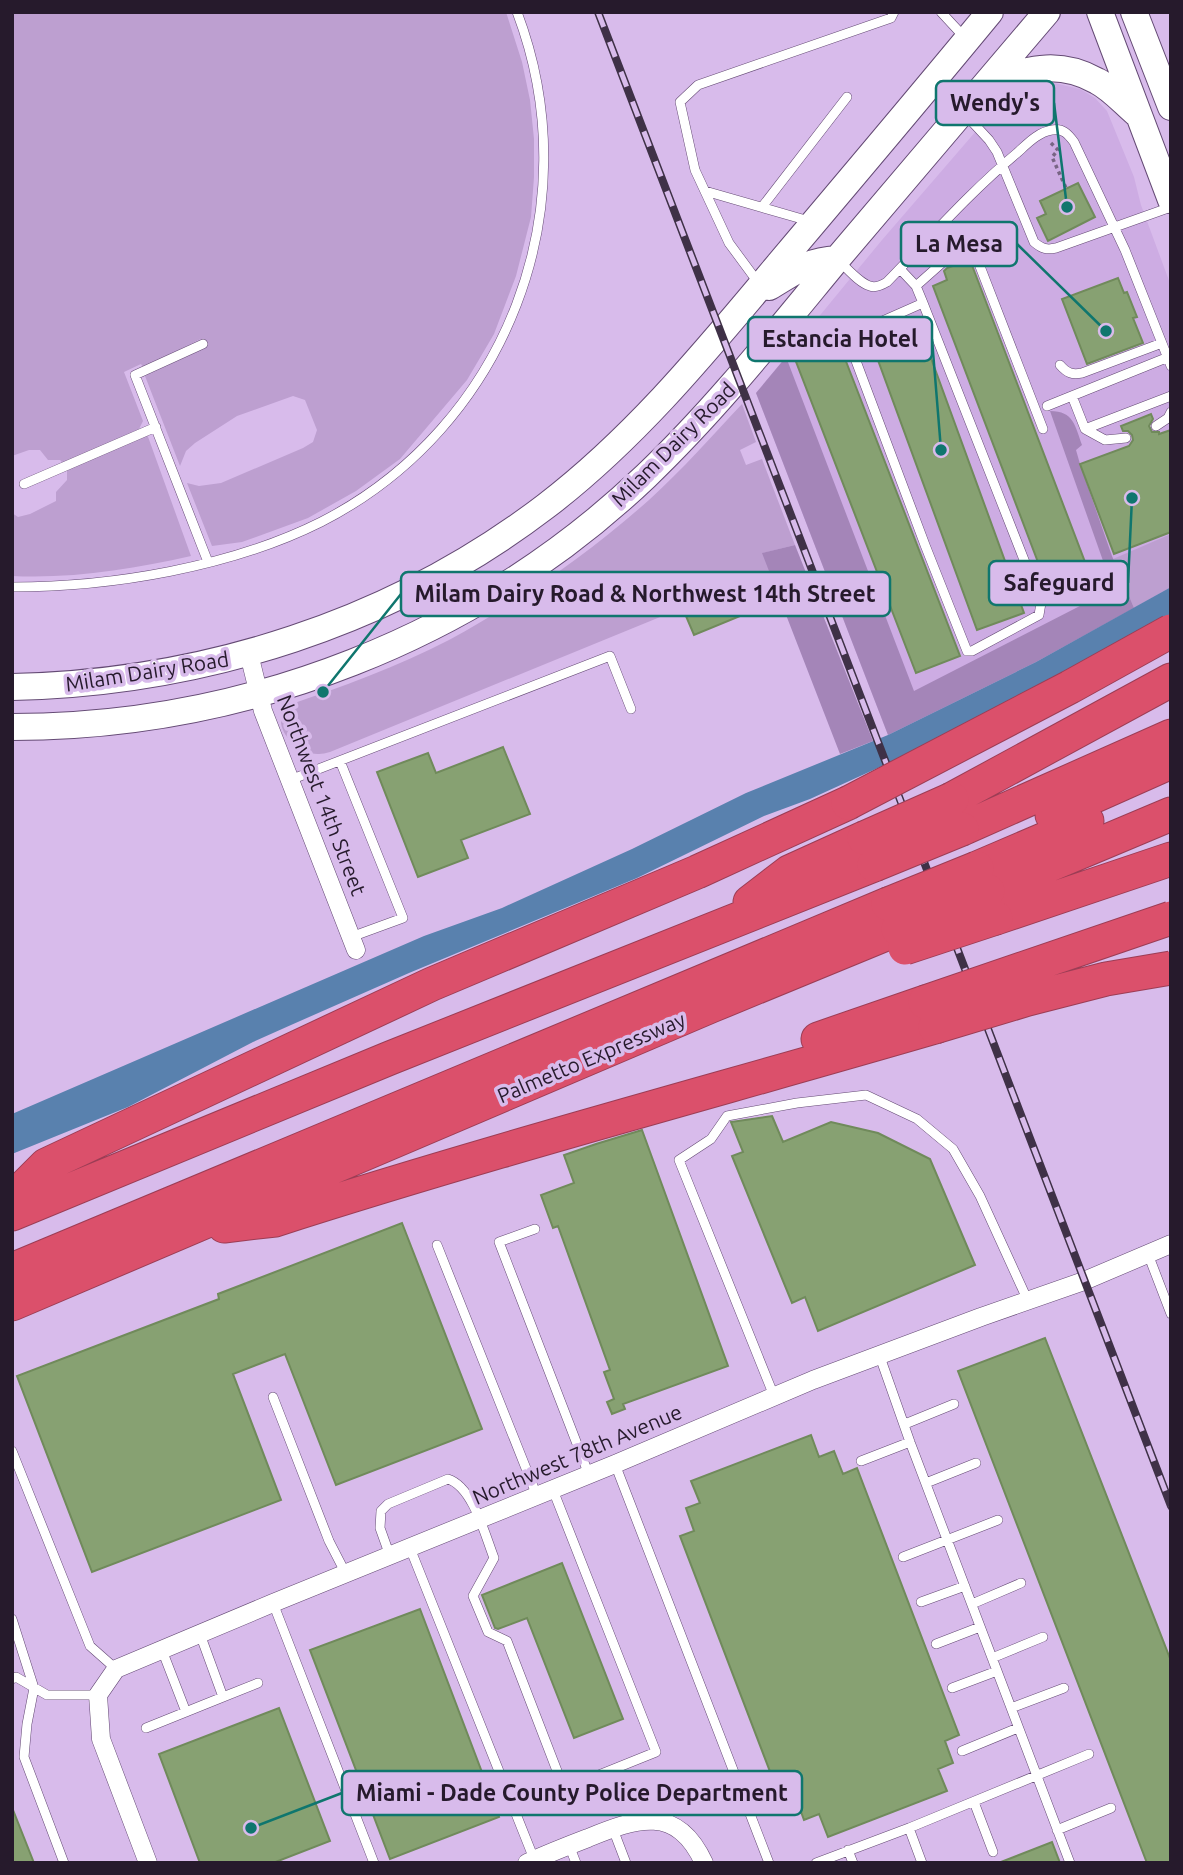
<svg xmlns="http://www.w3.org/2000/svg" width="1183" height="1875" viewBox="0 0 1183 1875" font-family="Ubuntu,sans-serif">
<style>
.built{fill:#cdace3}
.green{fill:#bd9fd0}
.forest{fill:#a485b8}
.water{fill:#5981ae}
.building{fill:#87a172;stroke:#708a5b;stroke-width:2}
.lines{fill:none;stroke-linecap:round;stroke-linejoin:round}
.service-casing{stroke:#644a74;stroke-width:10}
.minor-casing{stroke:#644a74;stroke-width:19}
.secondary-casing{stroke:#644a74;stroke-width:28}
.motorway-casing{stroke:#9c3d55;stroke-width:35}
.path{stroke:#786484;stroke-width:3.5;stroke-dasharray:3.5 3.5;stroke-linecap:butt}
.service{stroke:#fff;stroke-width:9}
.minor{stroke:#fff;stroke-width:18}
.secondary{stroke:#fff;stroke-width:26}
.motorway{stroke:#db506b;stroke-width:33}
.rail-casing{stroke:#3f3147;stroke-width:8}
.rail{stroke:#d8bbeb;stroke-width:5;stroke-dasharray:16;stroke-linecap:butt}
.motorway-bridge-casing{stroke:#9c3d55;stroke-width:35;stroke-linecap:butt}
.motorway-bridge{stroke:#db506b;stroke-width:33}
.labels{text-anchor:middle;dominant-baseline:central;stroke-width:7;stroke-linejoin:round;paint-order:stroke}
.street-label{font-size:21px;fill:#261a2c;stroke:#d8bbeb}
.leader{fill:none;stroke:#0f766e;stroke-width:2.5}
.callout-dot{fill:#0f766e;stroke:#d8bbeb;stroke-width:2.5}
.callout{fill:#d8bbeb;stroke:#0f766e;stroke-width:2.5}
.callout-label{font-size:23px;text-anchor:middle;font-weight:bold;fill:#261a2c}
</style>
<rect width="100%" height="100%" fill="#d8bbeb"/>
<path class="built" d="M1050,82l30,7 15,9 12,13 27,66 7,28 30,81v301l-135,75 -148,73 -132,-342 126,-153 101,-117 18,-23 17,-12z"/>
<path class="green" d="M12,12h494l16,50 8,38 4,39v38l-3,40 -15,59 -22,58 -27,46 -67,79 -44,32 -48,27 -66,24 -30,4 -25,-63 12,3 22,-3 82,-35 10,-6 4,-12 -12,-30 -12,-4 -56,20 -42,27 -9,8 -6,15 -35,-90 60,-28 -4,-9 -58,28 -2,-3 -17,8 19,49 -4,8 -76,34 -3,-3h-12l-8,-10h-11l-17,6z
M742,404l14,38 -16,8 6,15 16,-6 33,86 -32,8 7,19 -440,180c-4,1 -8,2 -11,2 -16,1 -36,-15 -38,-31 0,-6 2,-11 5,-17 55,-19 111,-39 163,-66 72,-39 139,-86 200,-140 33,-30 63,-64 93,-96z
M147,434l44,122c-58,13 -119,23 -179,20v-63l6,4 12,-3 26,-13v-9l11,-12v-11z
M1171,534v53l-37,21 -21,-49z"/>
<path class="forest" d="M786,357l128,334 199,-102 -63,-178c24,0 25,15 32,34l-6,5 4,14 32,92 22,52 -98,54 -148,73 -132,-342z
M795,545l78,196 -33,13 -78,-201z"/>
<path class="water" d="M1171,587v37l-136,72 -155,71 -70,32 -46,17 -127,62 -228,95 -118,52 -38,17 -125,65 -116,47v-40l412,-178 78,-28 130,-59 114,-56 142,-58 148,-73z"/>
<path class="building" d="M1078,183l17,34 -47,24 -11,-23 9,-4 -6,-13z
M970,260l123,323 -41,16 -119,-313 14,-6 -3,-9 3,-3z
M1118,278l6,15 3,-1 10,25 -4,1 10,25 -56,21 -25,-65z
M899,321l5,13 16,-6 104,285 -47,17 -102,-278 12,-5 -6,-18z
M835,333l125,323 -44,17 -121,-314 21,-8 -3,-9z
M1151,414l2,5 -4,7 3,6h7v2l12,-4v102l-57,22 -34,-90 49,-18 4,-6 -1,-5 -4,-4h-5l-2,-5z
M758,578l11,26 -75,31 -11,-26z
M503,747l27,67 -69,26 7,18 -50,19 -41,-105 51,-19 8,20z
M772,1116l11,26 48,-20 47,11 52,26 45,106 -157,66 -13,-34 -13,6 -60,-147 11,-4 -12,-30z
M642,1130l86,236 -105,38 2,5 -13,5 -5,-12 7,-3 -10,-27 6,-2 -52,-144 -5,2 -12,-33 33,-12 -10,-28 32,-11z
M402,1223l80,206 -146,56 -51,-131 -52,20 48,126 -189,72 -75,-196 202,-77 -1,-5z
M1045,1338l126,323v202h-24l-189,-492z
M811,1435l8,22 15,-6 9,23 14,-6 102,267 -14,6 8,22 -15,6 9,22 -119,46 -9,-23 -15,6 -8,-22 -14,5 -102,-267 14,-5 -8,-23 14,-5 -9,-22z
M562,1563l61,156 -49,19 -47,-120 -29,11 -3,-1 -13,-33z
M420,1609l79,208 -109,42 -80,-209z
M279,1708l51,133 -57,22h-73l-41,-109z
M12,1810h1l21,53h-22z
M1052,1842l8,21h-59v-1z"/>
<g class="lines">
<g class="service-casing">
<path id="service" d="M941,12l25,27
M963,112l26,28 8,12 37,90c8,7 13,8 22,6l115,-41
M705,191l104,30
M762,207l85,-110
M839,261c8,7 20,22 31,25 5,2 12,-1 17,-4 42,-43 83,-90 130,-129 10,-9 21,-21 35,-23 11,-2 16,4 22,12l51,108 46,116
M900,269l16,17 7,17 118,300 -2,12 -67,36h-5l-42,-106 -72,-192 2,-20 68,-30
M760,285l-31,-42 -34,-73 -15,-68 18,-17 193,-67 3,-6
M916,286l27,-24 27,-10 6,4 67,173
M203,344l-68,31 73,187
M1060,365c7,8 12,10 22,8l80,-30
M1072,396l13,33 86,-33
M1047,406l124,-50
M1156,426l12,-8 3,-6
M1085,429l20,11 21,-2
M24,484l132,-57
M12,587c100,0 219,-20 309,-65 186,-95 270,-315 196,-510
M340,761l63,157 -52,19
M290,780l320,-124 21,53
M535,1229l-36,13 90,233
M437,1245l100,251
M1148,1254l23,60
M879,1354l31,88 160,421
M774,1396l-95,-236 32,-21 16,-23 70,-13 69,-8 51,24 36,30 27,47 48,105
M273,1397l56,144 17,33
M905,1424l49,-20
M12,1451l78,195 26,23
M861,1461l49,-19
M615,1464l154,399
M926,1483l50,-20
M410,1548l124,311
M390,1556l-10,-28 1,-17 7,-7 60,-25c25,8 37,56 46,79l-21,38 15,36 19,9 57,148 92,-37 -103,-262
M903,1557l95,-37
M921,1602l44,-16
M273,1603l101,260
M972,1604l49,-21
M12,1619l22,69 -7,36 -3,33 40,106
M936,1644l44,-17
M162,1650l24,62
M992,1658l51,-21
M12,1679l4,-2 31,18h51
M952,1688l45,-17
M223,1697l35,-14
M1011,1708l53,-20
M146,1728l77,-31 -23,-63
M962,1751l56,-23
M974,1802l19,50
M909,1828l13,35
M613,1829l13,34
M1057,1830l54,-22
M569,1845l7,18
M848,1850l5,13
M816,1863l93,-35 180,-74"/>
</g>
<g class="minor-casing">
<path id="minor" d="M249,654l14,57 93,239
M148,1863l-47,-124 -3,-44 18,-26 157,-66 342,-139 198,-84 168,-63 103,-36 87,-37
M527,1863c20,-9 40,-17 61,-25 49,-20 89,-34 116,25"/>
</g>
<g class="secondary-casing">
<path id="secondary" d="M1100,12l71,188
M1134,12l37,95
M989,81c39,-11 69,-22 108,0 14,7 26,21 39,32
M769,287c26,-15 37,-26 68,-28
M12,687c191,-4 381,-64 534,-181 89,-68 160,-155 232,-241 71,-84 142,-168 212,-253
M12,727c234,0 464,-89 634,-251 70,-67 130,-143 192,-218 69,-82 140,-164 209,-246"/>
</g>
<g class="motorway-casing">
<path id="motorway" d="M952,799l219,-119
M1052,815l119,-53
M962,829l209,-93
M977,868l110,-47
M988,891l183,-77
M750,902l39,-30 75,-34
M996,918l175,-59
M818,1039l107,-37
M12,1199l34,-34 386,-181 265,-112 151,-69
M12,1214l378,-156 484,-193
M224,1226l51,-6c218,-70 440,-129 660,-193
M12,1270l876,-366
M12,1304l699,-298 187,-77"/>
</g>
<path class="path" d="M1006,99l26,25
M1051,143l7,7 -6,7 14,31"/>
<use href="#service" class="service"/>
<use href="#minor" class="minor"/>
<use href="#secondary" class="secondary"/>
<use href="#motorway" class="motorway"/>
<g class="rail-casing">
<path id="rail" d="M598,12l573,1494"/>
</g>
<use href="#rail" class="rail"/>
<g class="motorway-bridge-casing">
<path id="motorway-bridge" d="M848,803l222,-116 101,-56
M864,838l88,-39
M874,865l88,-36
M888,904l89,-36
M898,929l90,-38
M905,948l91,-30
M925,1002l246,-84
M935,1027l93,-28 78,-20 65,-11"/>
</g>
<use href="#motorway-bridge" class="motorway-bridge"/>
</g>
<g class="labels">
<g class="street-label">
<text transform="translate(673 444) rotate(-45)">Milam Dairy Road</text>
<text transform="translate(147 671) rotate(-9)">Milam Dairy Road</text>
<text transform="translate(322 795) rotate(69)">Northwest 14th Street</text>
<text transform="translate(591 1057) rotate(-23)">Palmetto Expressway</text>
<text transform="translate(577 1454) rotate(-23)">Northwest 78th Avenue</text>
</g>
</g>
<path class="leader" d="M1067 207L1054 103M1106 331L1017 244M941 450L932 339M1132 498L1128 583M323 692L401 594M251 1828L342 1793"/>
<g class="callout-dot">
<circle cx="1067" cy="207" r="7"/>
<circle cx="1106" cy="331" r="7"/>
<circle cx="941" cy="450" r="7"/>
<circle cx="1132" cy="498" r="7"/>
<circle cx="323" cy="692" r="7"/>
<circle cx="251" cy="1828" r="7"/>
</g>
<g class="callout">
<rect x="936" y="81" width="118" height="44" rx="7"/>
<rect x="901" y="222" width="116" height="44" rx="7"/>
<rect x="748" y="317" width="184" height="44" rx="7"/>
<rect x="989" y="561" width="139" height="44" rx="7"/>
<rect x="401" y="572" width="489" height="44" rx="7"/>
<rect x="342" y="1771" width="460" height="44" rx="7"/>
</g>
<g class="callout-label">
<text x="995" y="111">Wendy's</text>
<text x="959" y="252">La Mesa</text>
<text x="840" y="347">Estancia Hotel</text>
<text x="1059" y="591">Safeguard</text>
<text x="645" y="602">Milam Dairy Road &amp; Northwest 14th Street</text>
<text x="572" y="1801">Miami - Dade County Police Department</text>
</g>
<rect width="1183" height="1875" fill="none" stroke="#261a2c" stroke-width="28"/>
</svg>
